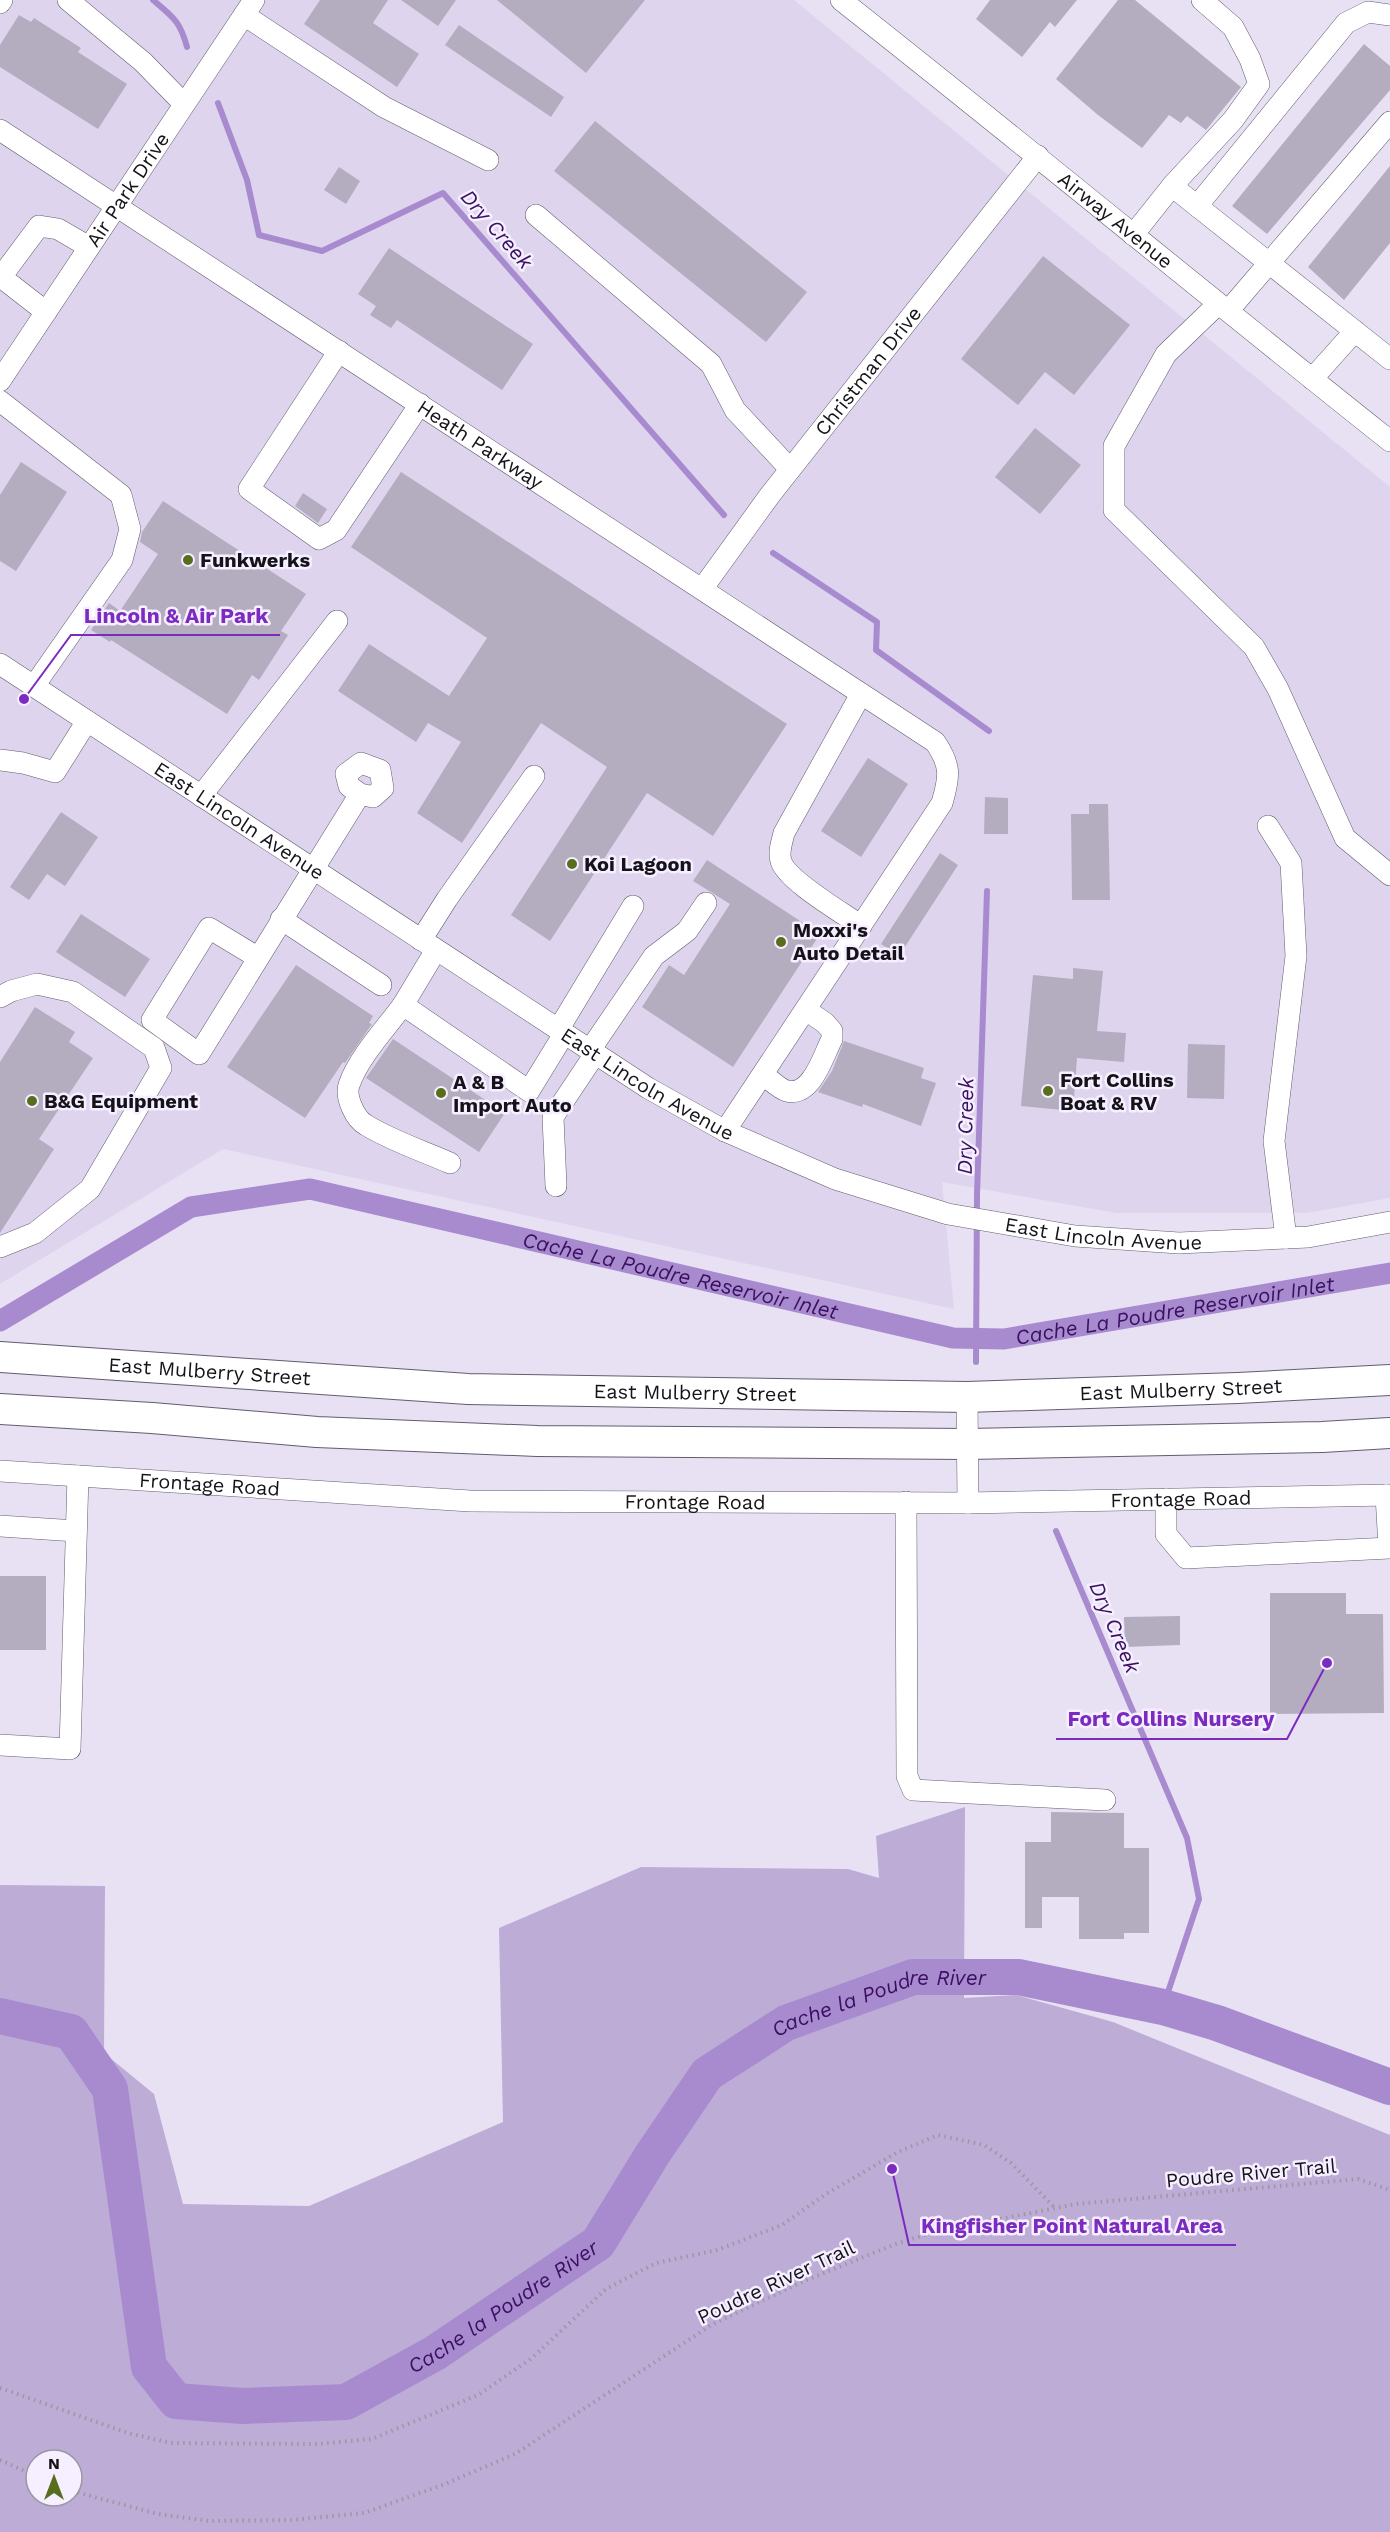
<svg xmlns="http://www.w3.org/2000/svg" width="1390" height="2532" viewBox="0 0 1390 2532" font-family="'Work Sans',sans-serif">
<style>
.built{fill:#ded4ee}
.green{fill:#bcacd6;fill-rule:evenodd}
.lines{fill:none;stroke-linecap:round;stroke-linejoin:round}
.stream{stroke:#a88bcf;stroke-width:6}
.canal{stroke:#a88bcf;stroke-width:21}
.river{stroke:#a88bcf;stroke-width:36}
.building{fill:#b4adc0}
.minor-casing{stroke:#625c6d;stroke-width:22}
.highway-casing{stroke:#625c6d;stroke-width:32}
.path{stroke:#9c96a5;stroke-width:4;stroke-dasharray:1.5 4.5;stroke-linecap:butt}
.minor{stroke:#fff;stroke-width:21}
.highway{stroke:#fff;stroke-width:30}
.poi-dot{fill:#596e1d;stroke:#f5efff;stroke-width:2}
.labels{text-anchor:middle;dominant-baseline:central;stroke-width:5;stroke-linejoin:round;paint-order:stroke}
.street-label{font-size:20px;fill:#151219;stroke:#f5efff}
.poi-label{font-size:20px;font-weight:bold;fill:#151219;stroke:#f5efff;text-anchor:start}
.water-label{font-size:21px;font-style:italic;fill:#3b0f61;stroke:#f5efff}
.leader{fill:none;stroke:#7b2cbf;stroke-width:2}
.callout-dot{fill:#7b2cbf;stroke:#f5efff;stroke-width:2}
.callout-label{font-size:21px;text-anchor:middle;font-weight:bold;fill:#7b2cbf;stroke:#f5efff;stroke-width:5;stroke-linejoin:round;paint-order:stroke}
</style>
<rect width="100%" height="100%" fill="#e8e1f4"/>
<path class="built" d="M0,0h794l596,487v711l-83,15h-191l-174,-31 12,127 -731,-160 -223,135z"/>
<path class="green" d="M965,1807l-1,191 52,-3 97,27 277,113v397h-1390v-647l105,1 -1,167 50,41 29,110 126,2 194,-84 -4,-194 142,-61 207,2 31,9 -3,-42zM36,2460h36v36h-36z"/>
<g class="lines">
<path class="stream" d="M153,0c20,17 27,21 34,47
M218,103l29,77 12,55 63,16 121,-58 281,322
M773,553l104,69 -1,28 113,81
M976,1362l1,-167 10,-304
M1056,1531l131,307 12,61 -36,108"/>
<path class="canal" id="s1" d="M0,1321l191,-114 119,-18 643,149 51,1 386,-66"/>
<path class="river" id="s2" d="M0,2016l71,16 39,57 39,278 27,34 66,5 104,-4 89,-49 163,-110 54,-88 55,-81 79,-51 127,-46h105l145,30 54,16 173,64"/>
</g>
<path class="building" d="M320,0h68l-15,23 46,31 -22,33 -93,-63z
M401,0h55l-18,26z
M497,0h148l-59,73z
M990,0h87l-22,27 -5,-5 -28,35 -46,-38z
M1118,0h17l106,87 -35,43 -19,-14 -6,7 -12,-8 -27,33 -44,-33 -42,-36z
M19,15l12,7 3,-4 47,30 -3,4 49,32 -29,45 -98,-62v-22z
M459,25l105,72 -13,20 -106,-72z
M1364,44l26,22v24l-123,144 -35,-28z
M595,121l212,171 -41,50 -212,-171z
M1390,166v77l-46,57 -36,-33z
M339,167l21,14 -14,23 -22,-14z
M389,248l144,96 -31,46 -105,-70 -6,8 -21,-13 6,-9 -18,-12z
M1043,256l87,69 -56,70 -29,-23 -27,33 -57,-46z
M1035,428l46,37 -41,49 -45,-37z
M21,462l46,30 -51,79 -16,-10v-66z
M401,472l386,252 -74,112 -66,-43 -97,148 -39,-26 96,-148 -66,-44 -79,120 -45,-30 44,-71 -33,-19 -12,19 -78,-51 31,-47 80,52 38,-58 -136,-91z
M303,493l24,16 -9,14 -23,-17z
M163,501l143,93 -25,37 7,4 -29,45 -7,-5 -25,39 -116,-74 -1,2 -19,-12 18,-27 11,8 38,-57 -18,-12 2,-10z
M868,758l40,26 -47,73 -40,-26z
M985,797l23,1v36h-24z
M1089,804h19l2,96h-38l-1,-86h18z
M61,812l37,25 -33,49 -18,-12 -18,26 -19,-13z
M940,853l18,12 -59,91 -18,-12z
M707,860l113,74 -87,133 -91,-60 27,-42 15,10 46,-71 -37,-23z
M81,914l69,45 -25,38 -69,-45z
M296,965l77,51 -4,7 3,1 -27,39 -2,-1 -38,56 -78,-51z
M1073,968l30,3 -6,60 29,2 -2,29 -47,-4 -4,53 -52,-5 12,-131 40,4z
M35,1007l40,25 -6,10 24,16 -54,81 15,10 -54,84v-171z
M393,1039l112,74 -26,39 -113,-74z
M844,1041l80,27 -3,10 15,5 -15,43 -58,-22 -1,3 -44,-15 14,-21z
M1188,1044l37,1 -1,54 -37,-1z
M0,1576h46v74h-46z
M1270,1593h76v21h37l1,99 -114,1z
M1180,1616v29l-55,2 -1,-30z
M1051,1812l73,1v35h25v85h-25v6h-45v-42h-37v31h-17v-86h26z"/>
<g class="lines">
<g class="minor-casing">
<g id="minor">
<path d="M68,0l75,62 41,42"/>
<path id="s3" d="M841,0c184,145 365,295 549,441"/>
<path d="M0,3l2,-3"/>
<path d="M244,15l140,92 104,53"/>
<path d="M1390,15l-22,-3 -22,11 -149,183 193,153"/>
<path id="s4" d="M0,130l935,612c16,23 15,34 7,61l-217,328"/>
<path d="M1172,186l61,-66 26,-36 -9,-25 -17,-32 -31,-27"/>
<path d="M536,215l175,149 24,46 55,59"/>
<path d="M1133,235l39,-49 25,20"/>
<path d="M1218,304l-52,50 -52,92v64l140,137 24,42 67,149 45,37"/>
<path d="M1228,311l162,-189"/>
<path d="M46,312l-45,-35 38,-51 19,3 31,18"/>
<path d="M339,351l-90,138 70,50 17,-9 84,-126"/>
<path d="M1312,379l43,-48"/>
<path id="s5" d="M0,381l254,-381"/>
<path d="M0,401l121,94 9,34 -8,31 -88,126"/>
<path id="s6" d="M702,589l68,-94 268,-339"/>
<path id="s7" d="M0,664l648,424 77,43 110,48 113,35 127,22 104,7 129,-6 82,-15"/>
<path d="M0,760l23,3 32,9 32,-51"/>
<path d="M201,796l136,-175"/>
<path d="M1268,826l23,37 5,93 -22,185 12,97"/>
<path d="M281,919l100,66"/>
<path d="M861,926c-18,-13 -75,-46 -80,-65 -3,-9 1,-19 3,-28l77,-139"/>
<path d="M421,940l26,-41 87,-123"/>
<path d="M436,950l-33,55 126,86 35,-57"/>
<path d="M257,957l-48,-29 -57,92 47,34 161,-260 13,3 10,-9 -3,-18 -19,-7 -15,11 3,12 11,8"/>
<path d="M0,997l11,-6 26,-7 36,8 81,56 7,20 -71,121 -55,44 -35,14"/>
<path d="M403,1005c-17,23 -45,53 -54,80 -4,12 6,34 17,40 26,16 57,26 84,38"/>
<path d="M558,1030l75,-124"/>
<path d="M590,1050l64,-94 33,-25 19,-28"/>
<path d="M763,1075c7,4 16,14 24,16 25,6 36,-35 45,-52v-8l-7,-8 -19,-13"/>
<path d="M556,1186l-3,-69 42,-63"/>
<path d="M967,1397l1,106"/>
<path id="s8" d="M0,1471l470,30 498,2 422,-8"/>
<path d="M1386,1495l3,52"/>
<path d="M1166,1499v35l20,24 204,-10"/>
<path d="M906,1502l1,274 6,14 192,10"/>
<path d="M0,1526l76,5"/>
<path d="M0,1745l70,4 8,-273"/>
</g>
</g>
<g class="highway-casing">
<g id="highway">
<path id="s9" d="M0,1357l468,32 499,8 271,-9 152,-8"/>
<path d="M0,1409l152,9 165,14 220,9 431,3 354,-7 68,-4"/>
</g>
</g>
<path class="path" d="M0,2388l128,45 43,10 146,1 55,-5 106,-44 54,-37 74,-69 50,-26 61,-13 65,-25 44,-31 72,-42 40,-17 46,10 27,18 43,44
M0,2460l36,16
M72,2491l86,23 51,7 83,-1 72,-7 81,-29 70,-30 198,-130 91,-43 92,-37 39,-12 141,-28 282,-25 32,11"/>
<use href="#minor" class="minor"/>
<use href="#highway" class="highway"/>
</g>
<g class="poi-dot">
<circle cx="188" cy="560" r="6"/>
<circle cx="572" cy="864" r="6"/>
<circle cx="781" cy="942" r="6"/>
<circle cx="1048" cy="1091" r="6"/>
<circle cx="441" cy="1093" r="6"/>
<circle cx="32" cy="1101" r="6"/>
</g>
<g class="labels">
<g class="street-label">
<text stroke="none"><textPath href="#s5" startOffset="230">Air Park Drive</textPath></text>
<text stroke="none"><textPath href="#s3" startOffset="352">Airway Avenue</textPath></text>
<text stroke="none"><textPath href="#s6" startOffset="274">Christman Drive</textPath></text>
<text stroke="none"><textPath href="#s4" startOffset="574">Heath Parkway</textPath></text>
<text stroke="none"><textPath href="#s7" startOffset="286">East Lincoln Avenue</textPath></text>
<text stroke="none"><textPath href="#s7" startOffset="772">East Lincoln Avenue</textPath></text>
<text stroke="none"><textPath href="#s7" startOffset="1258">East Lincoln Avenue</textPath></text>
<text stroke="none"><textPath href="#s9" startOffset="210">East Mulberry Street</textPath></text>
<text stroke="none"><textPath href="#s9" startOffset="1182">East Mulberry Street</textPath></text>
<text stroke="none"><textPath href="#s9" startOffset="696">East Mulberry Street</textPath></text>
<text stroke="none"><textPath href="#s8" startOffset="210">Frontage Road</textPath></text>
<text stroke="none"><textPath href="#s8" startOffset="1182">Frontage Road</textPath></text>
<text stroke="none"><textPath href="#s8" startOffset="696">Frontage Road</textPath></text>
<text transform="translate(1251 2173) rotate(-5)">Poudre River Trail</text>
<text transform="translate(776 2282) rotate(-25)">Poudre River Trail</text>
</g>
<g class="poi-label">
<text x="200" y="560">Funkwerks</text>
<text x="584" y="864">Koi Lagoon</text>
<text x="793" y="930">Moxxi's<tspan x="793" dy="23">Auto Detail</tspan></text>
<text x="1060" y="1080">Fort Collins<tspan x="1060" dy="23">Boat &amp; RV</tspan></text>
<text x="453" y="1082">A &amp; B<tspan x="453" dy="23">Import Auto</tspan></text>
<text x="44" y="1101">B&amp;G Equipment</text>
</g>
<g class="water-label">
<text transform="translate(497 229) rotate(49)">Dry Creek</text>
<text transform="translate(965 1126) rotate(-89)">Dry Creek</text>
<text stroke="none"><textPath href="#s1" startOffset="723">Cache La Poudre Reservoir Inlet</textPath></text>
<text stroke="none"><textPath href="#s1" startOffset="1227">Cache La Poudre Reservoir Inlet</textPath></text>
<text transform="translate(1115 1627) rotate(67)">Dry Creek</text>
<text stroke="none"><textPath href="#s2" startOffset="1326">Cache la Poudre River</textPath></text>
<text stroke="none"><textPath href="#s2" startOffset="820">Cache la Poudre River</textPath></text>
</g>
</g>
<path class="leader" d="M24 699L71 635H280M1327 1663L1287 1739H1056M892 2169L909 2245H1236"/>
<g class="callout-dot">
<circle cx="24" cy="699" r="6"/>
<circle cx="1327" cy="1663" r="6"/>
<circle cx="892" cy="2169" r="6"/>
</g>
<g class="callout-label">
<text x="176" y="623">Lincoln &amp; Air Park</text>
<text x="1171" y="1726">Fort Collins Nursery</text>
<text x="1072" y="2233">Kingfisher Point Natural Area</text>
</g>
<g transform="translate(54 2478)"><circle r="28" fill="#f5efff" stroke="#9b97a3" stroke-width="1.5"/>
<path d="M0-4.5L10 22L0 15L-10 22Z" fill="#596e1d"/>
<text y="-9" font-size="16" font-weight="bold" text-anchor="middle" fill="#151219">N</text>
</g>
</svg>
